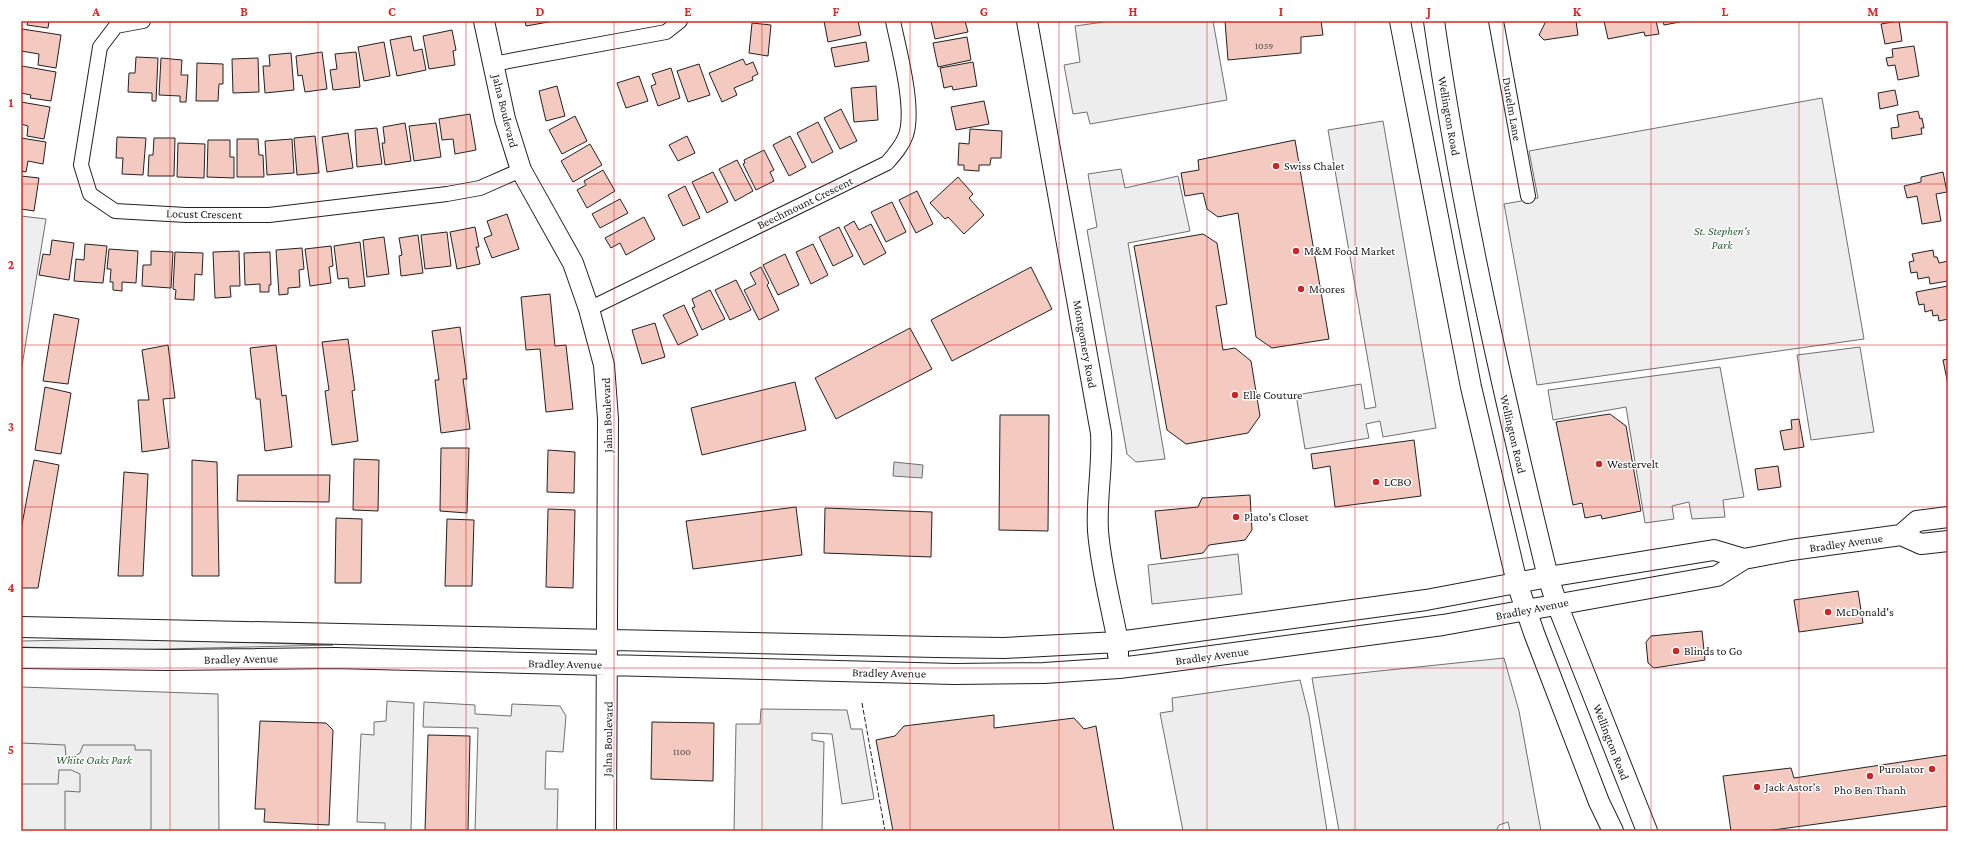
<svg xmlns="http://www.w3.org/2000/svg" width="1969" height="852" viewBox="0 0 1969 852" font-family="'Crimson Pro',serif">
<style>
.green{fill:#eee;stroke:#6f6f6f}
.parking{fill:#ededed;stroke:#6f6f6f}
.water{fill:#d9d9d9;stroke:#6f6f6f}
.building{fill:#f3c9c0;stroke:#222}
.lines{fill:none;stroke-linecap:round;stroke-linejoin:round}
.street-casing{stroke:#222;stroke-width:16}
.secondary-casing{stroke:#222;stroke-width:22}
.street{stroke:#fff;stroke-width:14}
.secondary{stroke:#fff;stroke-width:20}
.fence{stroke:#222;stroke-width:1;stroke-dasharray:5 2;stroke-linecap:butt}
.grid{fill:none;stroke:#d62828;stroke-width:1;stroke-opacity:0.55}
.poi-dot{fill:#c62828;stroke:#fff;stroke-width:1.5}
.labels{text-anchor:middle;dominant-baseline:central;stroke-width:3;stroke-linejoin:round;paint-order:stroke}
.number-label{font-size:10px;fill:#564c4a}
.street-label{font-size:12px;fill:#222;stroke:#fff}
.poi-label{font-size:12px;fill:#222;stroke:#fff;text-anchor:start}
.park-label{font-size:12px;font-style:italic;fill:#2f5e38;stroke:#fff}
.neatline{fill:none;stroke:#d62828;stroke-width:1.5}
.grid-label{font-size:13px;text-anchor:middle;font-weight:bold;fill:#d62828}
</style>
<rect width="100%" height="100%" fill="#fff"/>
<path class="green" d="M1822,98l42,241 -327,46 -33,-181 34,-6 -9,-47z
M21,216l25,3 -25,153z
M127,639l206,6 -210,5 -102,-3v-6z
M21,687l197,7 1,137h-198z"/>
<path class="parking" d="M1111,21h102l14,79 -137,24 -3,-12 -14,2 -9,-49 16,-3 -5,-36z
M1383,121l53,307 -53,9 -3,-16 -14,3 3,14 -64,11 -9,-54 65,-11 4,25 11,-2 -48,-277z
M1121,169l4,19 53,-12 12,55 -62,12 37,216 -29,3 -9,-8 -40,-224 10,-3 -9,-53z
M1860,347l14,85 -63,8 -14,-85z
M1720,367l24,130 -21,3 2,17 -33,2 -3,-17 -17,4 2,13 -29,4 -19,-116 -73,13 -5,-30z
M1238,554l4,40 -90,10 -4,-39z
M1504,658l15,53 22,120h-31l-2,-9 -9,3 -3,6h-157l-27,-153z
M1300,680l9,36 18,115h-144l-23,-118 13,-2 -1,-13z
M387,701l27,2 -3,128h-26v-8l-28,-1 4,-88 13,1v-13l12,-1z
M424,702l51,3v9l36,2 1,-12 48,2 6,10 -3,36 -17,-1 -1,38h13l-1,42h-82l3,-103 -55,-1z
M761,709l86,1 4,19h11l12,70 -32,5 -10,-70 -20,-1v7l12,2 -2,89h-88l2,-107h24z
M21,743l44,2 1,12h7l7,-4 3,-8h52v5h16v81h-86v-40l15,1v-18l-9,-4h-12l-1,14h-37z"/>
<path class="water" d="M894,462l29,3 -1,13 -29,-2z"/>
<path class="building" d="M28,21h21l-1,7 -21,-3z
M525,21h29l-28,5z
M824,21h34l3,14 -33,7z
M931,21h34l3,11 -33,7z
M1225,21h96l2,14 -22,2v16l-73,7z
M1546,21h30l2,14 -34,5 -5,-5z
M1604,21h52l3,13 -14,2 -1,-4 -36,7z
M1663,21h22l-21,4z
M1899,21l3,20 -17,3 -4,-20z
M752,23l19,2 -3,31 -19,-3z
M22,29l39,6 -5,33 -18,-3 1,-11 -18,-3z
M452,30l4,20 -3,1 2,14 -26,4 -6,-33z
M411,36l3,15 8,-2 4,21 -29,6 -7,-36z
M967,37l4,23 -33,7 -5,-24z
M384,42l6,34 -26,5 -6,-34z
M866,42l3,19 -34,6 -4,-19z
M1914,46l5,30 -21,4 -3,-15 -7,1 -2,-8 7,-1 -1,-8z
M322,52l5,37 -22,3 -3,-17 -4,1 -2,-20z
M356,52l4,35 -27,3 -3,-20 7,-1 -2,-15z
M291,53l3,37 -29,3 -2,-27h7l-1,-11z
M136,57l22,1 -2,43h-4v-8l-24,-1 1,-19h6z
M161,58l21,2 -1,15h7l-2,27h-6v-6l-21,-1z
M258,58l1,34 -26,1 -1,-34z
M743,59l3,6 7,-3 5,12 -6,3 1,3 -19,8 3,7 -15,7 -13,-29z
M973,62l4,24 -24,4 -1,-4 -8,2 -4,-20z
M197,63l26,1v20h-4l-1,17h-22z
M699,64l11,31 -22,7 -11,-31z
M22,66l34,6 -5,29 -21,-3 1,-3 -10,-2z
M671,68l9,30 -22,8 -7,-20 5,-2 -4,-10z
M639,76l9,25 -22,7 -9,-25z
M557,86l8,30 -19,5 -7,-30z
M876,86l2,34 -24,2 -3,-34z
M1895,90l3,15 -18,4 -2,-16z
M984,101l5,23 -33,6 -5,-23z
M21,102l29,5 -6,32 -17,-3 1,-10 -7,-2z
M841,109l16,32 -17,8 -16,-31z
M1918,111l2,8 2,-1 2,10h-3l1,6 -30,5 -1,-11 8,-1 -2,-12z
M470,114l6,36 -21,4 -2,-15 -11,1 -3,-21z
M575,116l12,25 -25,13 -13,-24z
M818,122l15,30 -21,11 -15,-30z
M405,123l6,38 -26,4 -3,-22h3l-2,-16z
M436,123l5,34 -27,4 -5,-35z
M377,128l5,36 -25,3 -2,-37z
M970,129l32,2 -1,27h-10l-1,7h-11v6l-15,-1v-5h-6l1,-22 10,1z
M348,133l5,35 -26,4 -5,-35z
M315,136l4,37 -22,2 -3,-37z
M687,136l8,17 -17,8 -9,-16z
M790,136l16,31 -17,9 -16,-31z
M117,137l29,1 -3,37 -21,-1 1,-16h-7z
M21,138l25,4 -3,22 -15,-3 -2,11 -5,-1z
M154,138h21l-1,38h-26l1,-21h4z
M237,139h21l1,16h4l1,22h-27z
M292,139l2,34 -27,2 -2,-34z
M208,140h22v17h4v21l-27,-1z
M1295,140l34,199 -57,9 -16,-11 -18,-124 -20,4 -11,-8 -4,-16 -18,3 -4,-23 18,-3 -1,-10z
M178,143l27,1 -1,34 -27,-1z
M590,144l12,21 -29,17 -12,-21z
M764,150l10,20 -4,2 4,9 -18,9 -13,-26 2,-1 -1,-3z
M737,160l16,31 -18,10 -16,-32z
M603,170l12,21 -28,17 -10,-18 9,-5 -2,-4z
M713,172l15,30 -21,11 -15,-31z
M1943,172l4,20 -11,2 5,27 -19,3 -5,-28 -10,2 -3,-12 17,-4v-5z
M21,176l18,2 -5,33 -13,-2z
M958,177l15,17 -4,4 15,17 -20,19 -16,-17 -3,2 -15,-16z
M685,186l15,32 -17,8 -15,-31z
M917,191l16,33 -17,9 -17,-33z
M620,199l8,14 -28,15 -8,-14z
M892,202l14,30 -20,10 -15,-30z
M507,214l12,35 -27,9 -8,-20 8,-3 -5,-14z
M644,217l11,22 -29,16 -6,-12 -9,5 -6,-10z
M854,221l5,9 12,-6 15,29 -22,12 -20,-38z
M475,227l4,20h-3l4,17 -23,5 -7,-37z
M839,227l14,29 -20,10 -14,-29z
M447,232l4,34 -26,3 -4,-34z
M1203,234l14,9 10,61 -11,2 7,44 12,-2 16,13 9,55 -12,17 -62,11 -19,-14 -33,-184z
M418,235l5,38 -22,3 -2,-20 3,-1 -3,-17z
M384,237l5,37 -22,3 -4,-37z
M52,240l22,3 -5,37 -30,-5 4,-21 7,1z
M360,242l5,44 -16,2 -1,-10 -10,1 -4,-33z
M85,244l22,2 -4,37 -29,-2 2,-22 8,1z
M813,244l15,31 -17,9 -15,-32z
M331,246l2,20 -4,1 2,16 -21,3 -5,-37z
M302,248l2,21 -5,1 1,17 -12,1v6l-9,1 -3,-45z
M109,249l29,2 -2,32 -14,-1v9l-9,-1v-8h-3l1,-13h-4z
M1933,250l1,7h3l2,6 9,-2v20l-18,3 -1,-7 -11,2 -1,-7 -6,1 -2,-11 5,-1 -2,-7z
M151,251l22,1 -2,36 -29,-2 1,-21h8z
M239,251l1,35h-10l1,11 -16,1 -2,-46z
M175,252l28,1 -1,22 -7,-1 -1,26 -19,-1 1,-9 -3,-1z
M270,252l1,33h-2v7h-9v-8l-15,1 -1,-32z
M785,254l14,31 -21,10 -15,-30z
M761,267l8,16 -2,2 12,25 -20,10 -15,-30 12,-6 -6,-11z
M1031,267l21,42 -100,52 -21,-41z
M736,280l15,30 -21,10 -15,-30z
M1948,286v33l-9,2 -1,-6 -5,1 -1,-6 -7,2 -1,-8 -5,1 -3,-13z
M710,290l15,29 -23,11 -10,-22 3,-1 -3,-8z
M550,294l5,52 11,-1 7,64 -27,3 -6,-63 -14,1 -5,-53z
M684,305l14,30 -20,10 -15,-30z
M54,314l25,5 -11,65 -25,-3z
M655,323l10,34 -23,7 -10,-34z
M460,327l7,52h-4l7,50 -29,4 -6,-53h4l-7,-49z
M910,328l22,41 -96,50 -21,-41z
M348,339l7,51 -3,1 6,50 -26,4 -7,-54 4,-1 -7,-48z
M168,345l7,53 -12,1 6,49 -27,4 -4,-52h11l-7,-50z
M276,345l6,51 4,-1 6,52 -27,4 -5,-52h-4l-6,-51z
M1948,359v26l-5,-25z
M795,382l11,48 -104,25 -11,-47z
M45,387l26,6 -10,61 -26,-4z
M1610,414l16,12 15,85 -39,8 -1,-4 -16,3 -3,-15 -9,2 -17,-83z
M1000,415h49l-1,116 -49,-1z
M1799,419l5,28 -20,3 -4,-19 12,-2 -1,-9z
M1414,440l7,56 -86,11 -5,-41 -17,3 -2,-15z
M441,448h28l-2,65 -27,-2z
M548,450l27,2 -1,41 -27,-1z
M354,459l25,1 -1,51 -25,-1z
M34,460l25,5 -21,123h-17v-58z
M192,460l25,2 2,114h-27z
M1778,466l3,21 -23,3 -3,-21z
M124,472l24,2 -5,102h-25z
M238,475h92l-1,27 -92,-1z
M1250,495l2,35 -7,10 -36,5 -6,8 -42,6 -6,-48 43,-4 4,-9z
M796,507l6,48 -109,14 -7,-48z
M825,508l107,4 -1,45 -107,-4z
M548,509l27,1 -2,78 -27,-1z
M336,518l26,1 -1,64h-26z
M447,519l27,1 -2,66h-27z
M1858,591l5,32 -64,9 -5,-32z
M1702,631l3,29 -51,8 -6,-5 -2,-21 5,-6z
M994,715v13l80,-10 10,11 12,-3 18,105h-221l-17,-91 19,-4 9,-10z
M260,721l66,2 7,7 -4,95 -65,-3 1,-13h-10z
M652,722l62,1 -1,58 -62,-2z
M428,735l42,1 -2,95h-43z
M1948,755v51l-182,25h-35l-8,-55 68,-8 3,10z"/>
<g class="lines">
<g class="street-casing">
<path id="street" d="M143,21l-27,5 -16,21 -19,118 9,29 25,17 71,4h83l178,-21 33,-6 41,-18
M1496,21l32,175
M493,64l173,-32 14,-11
M589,309l298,-146c8,-9 15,-17 19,-28 9,-27 -7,-85 -13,-114"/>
</g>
<g class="secondary-casing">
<path id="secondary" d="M484,21l21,98 16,51 52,93 16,46 15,56 4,54 -2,412
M1027,21l74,412c2,33 -5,65 -3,98 3,37 13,74 20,111v13
M1400,21l71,366 46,196 17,50 65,169 14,29
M1434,21c27,188 69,372 114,556l9,27 90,227
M1901,535l16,-14 31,-4
M21,627l915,20 68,1 114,-6 308,-42 122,-23 166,-27 30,9
M21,658l148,2 166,-2 619,16 90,-1 75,-5 40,-5 284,-38 274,-49 27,-17 47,-9 110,-15 20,9 27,-3"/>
</g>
<use href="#street" class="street"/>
<use href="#secondary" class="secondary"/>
<path class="fence" d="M862,703l23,128"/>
</g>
<path class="grid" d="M170,21v810M318,21v810M466,21v810M614,21v810M762,21v810M910,21v810M1059,21v810M1207,21v810M1355,21v810M1503,21v810M1651,21v810M1799,21v810M21,184h1927M21,345h1927M21,507h1927M21,668h1927"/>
<g class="poi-dot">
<circle cx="1276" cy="166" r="4"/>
<circle cx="1296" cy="251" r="4"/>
<circle cx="1301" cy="289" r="4"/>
<circle cx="1235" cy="395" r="4"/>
<circle cx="1599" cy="464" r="4"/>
<circle cx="1376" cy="482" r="4"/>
<circle cx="1236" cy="517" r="4"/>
<circle cx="1828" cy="612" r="4"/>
<circle cx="1676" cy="651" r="4"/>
<circle cx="1932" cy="769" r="4"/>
<circle cx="1870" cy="776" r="4"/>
<circle cx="1757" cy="787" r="4"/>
</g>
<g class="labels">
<g class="number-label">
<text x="1264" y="45">1059</text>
<text x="682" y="751">1100</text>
</g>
<g class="street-label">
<text transform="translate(1512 109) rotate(80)">Dunelm Lane</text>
<text transform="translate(505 111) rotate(76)">Jalna Boulevard</text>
<text transform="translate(1449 116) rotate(80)">Wellington Road</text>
<text transform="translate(805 203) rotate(-26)">Beechmount Crescent</text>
<text transform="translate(204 214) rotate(1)">Locust Crescent</text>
<text transform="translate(1085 344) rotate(80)">Montgomery Road</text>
<text transform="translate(607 415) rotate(-92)">Jalna Boulevard</text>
<text transform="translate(1513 434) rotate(77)">Wellington Road</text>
<text transform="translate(1846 543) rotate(-8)">Bradley Avenue</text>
<text transform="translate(1532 609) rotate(-11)">Bradley Avenue</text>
<text transform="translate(1212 656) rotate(-8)">Bradley Avenue</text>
<text transform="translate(241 659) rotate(-1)">Bradley Avenue</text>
<text transform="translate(565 664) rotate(1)">Bradley Avenue</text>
<text transform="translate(889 673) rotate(1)">Bradley Avenue</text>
<text transform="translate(608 739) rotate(-89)">Jalna Boulevard</text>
<text transform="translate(1611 742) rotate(69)">Wellington Road</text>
</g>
<g class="poi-label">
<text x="1284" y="166">Swiss Chalet</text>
<text x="1304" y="251">M&amp;M Food Market</text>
<text x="1309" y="289">Moores</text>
<text x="1243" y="395">Elle Couture</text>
<text x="1607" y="464">Westervelt</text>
<text x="1384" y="482">LCBO</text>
<text x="1244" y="517">Plato's Closet</text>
<text x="1836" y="612">McDonald's</text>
<text x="1684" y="651">Blinds to Go</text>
<text x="1924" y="769" text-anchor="end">Purolator</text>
<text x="1765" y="787">Jack Astor's</text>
<text x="1870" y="790" text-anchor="middle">Pho Ben Thanh</text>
</g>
<g class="park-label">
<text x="1722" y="231">St. Stephen's<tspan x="1722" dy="14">Park</tspan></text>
<text x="94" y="760">White Oaks Park</text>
</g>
</g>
<rect width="1969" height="852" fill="none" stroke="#ffffff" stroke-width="44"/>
<rect x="22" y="22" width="1925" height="808" class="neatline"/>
<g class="grid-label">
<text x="96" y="16">A</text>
<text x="244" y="16">B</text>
<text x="392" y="16">C</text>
<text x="540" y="16">D</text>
<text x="688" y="16">E</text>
<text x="836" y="16">F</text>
<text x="984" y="16">G</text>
<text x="1133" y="16">H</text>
<text x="1281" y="16">I</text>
<text x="1429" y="16">J</text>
<text x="1577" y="16">K</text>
<text x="1725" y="16">L</text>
<text x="1873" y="16">M</text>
<text x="11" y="107">1</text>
<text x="11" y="269">2</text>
<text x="11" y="431">3</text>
<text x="11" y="592">4</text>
<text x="11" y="754">5</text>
</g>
</svg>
